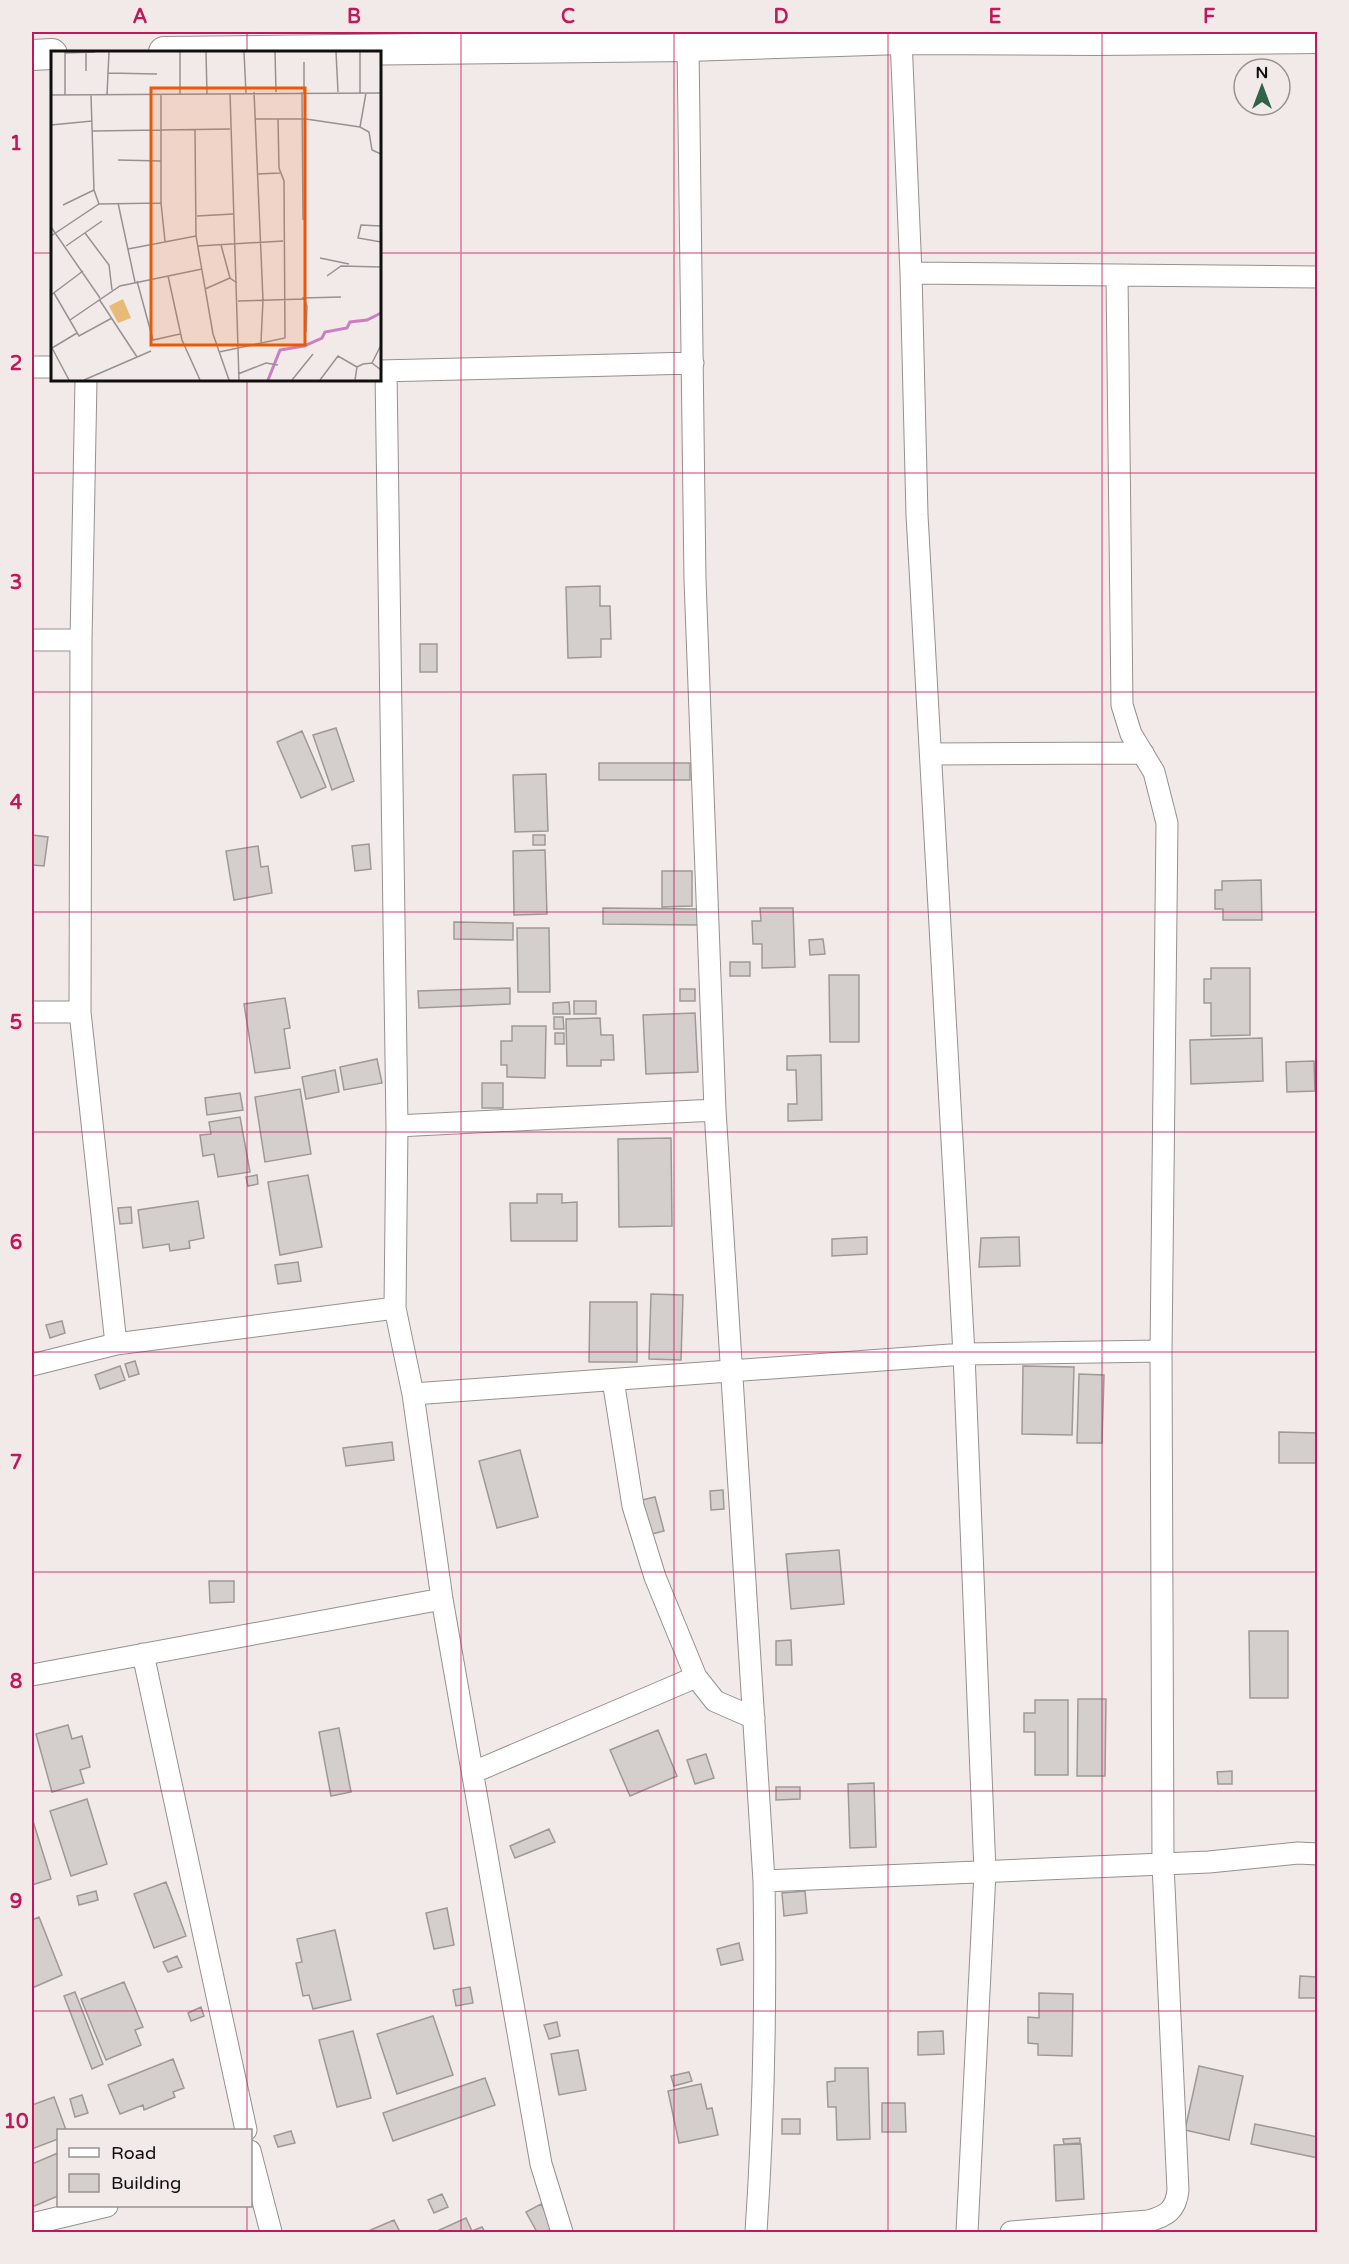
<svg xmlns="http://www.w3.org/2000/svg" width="1349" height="2264" viewBox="0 0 1349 2264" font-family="'Varela Round',sans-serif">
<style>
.building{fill:#d4cfcc;stroke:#9e9996;stroke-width:1.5}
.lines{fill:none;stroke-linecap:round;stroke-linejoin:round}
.street-casing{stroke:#96908f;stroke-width:23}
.secondary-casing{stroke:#96908f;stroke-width:32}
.street{stroke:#fff;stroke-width:21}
.secondary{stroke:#fff;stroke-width:30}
.grid{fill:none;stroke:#c2185b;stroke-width:1.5;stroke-opacity:0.55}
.inset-river{fill:none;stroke:#c97fc0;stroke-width:3}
.inset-road{fill:none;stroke:#979291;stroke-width:1.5}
.view{fill:#e8590c;fill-opacity:0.15;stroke:#e8590c;stroke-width:3}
.inset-edge{fill:none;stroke:#110f0e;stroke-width:3}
.neatline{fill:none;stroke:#c2185b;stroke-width:2}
.grid-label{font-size:20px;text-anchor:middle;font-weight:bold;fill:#c2185b}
</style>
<rect width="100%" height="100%" fill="#f1eae9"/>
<path class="building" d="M600,586v20h10l1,33h-10v18l-33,1 -2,-71z
M420,644h17v28h-17z
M336,728l18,53 -22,9 -19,-55z
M302,731l24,56 -25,11 -24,-56z
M599,763h91v17h-91z
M546,774l2,57 -33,1 -2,-57z
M32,835l16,2 -4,29 -12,-1z
M533,835h12v10h-12z
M369,844l2,25 -16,2 -3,-25z
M258,846l3,21 7,-1 4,27 -38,7 -8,-49z
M545,850l2,64 -33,1 -1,-64z
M662,871h30v35l-30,1z
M1261,880l1,40h-39v-11h-8v-19h7v-9z
M603,908l95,1v16l-95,-1z
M760,908h33l2,59 -33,1v-24h-9l-1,-23h9z
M454,922l59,1v17l-59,-1z
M517,928h32l1,64h-32z
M823,939l2,15 -15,1 -1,-15z
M730,962h20v14h-20z
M1211,968h39v67l-39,1v-33h-7v-24h7z
M829,975h30v67h-29z
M510,988v16l-91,4 -1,-17z
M680,989h15v12h-15z
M285,998l5,30 -6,1 6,39 -35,5 -11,-69z
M574,1001h22v13h-22z
M569,1002l1,12h-17v-11z
M695,1013l3,59 -52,2 -3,-59z
M554,1017h9l1,12h-10z
M600,1018l1,17h12l1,25h-13v6h-34l-1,-47z
M512,1026h34l-1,52 -38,-1v-12h-6v-24h11z
M555,1033h9v11h-9z
M1262,1038l1,43 -72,3 -1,-44z
M821,1055l1,65 -34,1v-17h9l-1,-34h-9v-14z
M377,1059l5,24 -38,7 -4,-23z
M1314,1061l1,30 -28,1 -1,-30z
M335,1070l4,22 -33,7 -4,-22z
M482,1083h21v25h-21z
M300,1089l11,65 -46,8 -10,-65z
M240,1093l3,17 -36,5 -2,-17z
M240,1117l10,55 -32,5 -4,-23 -11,2 -3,-21 11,-1 -2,-12z
M671,1138l1,88 -53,1 -1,-88z
M257,1175l1,9 -10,2 -2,-9z
M308,1175l14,72 -42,8 -12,-73z
M537,1194h25v9l15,-1v39h-66l-1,-38h27z
M198,1201l6,37 -15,3 1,7 -20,3 -1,-7 -26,4 -5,-38z
M131,1207l1,16 -12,1 -2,-16z
M867,1237v17l-35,2v-17z
M1019,1237l1,29 -41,1 2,-29z
M298,1262l3,19 -23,3 -3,-19z
M651,1294l32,1 -2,65 -32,-1z
M590,1302h47v60h-48z
M62,1321l3,12 -15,5 -4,-13z
M135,1361l4,13 -10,3 -4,-13z
M120,1366l5,14 -25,9 -5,-14z
M1023,1366l51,1 -2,68 -50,-1z
M1079,1374l25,1 -2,68h-25z
M1279,1432l39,1v30h-39z
M392,1442l2,18 -48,6 -3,-18z
M520,1450l18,67 -41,11 -18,-67z
M723,1490l1,19 -13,1 -1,-19z
M655,1497l9,34 -12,3 -10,-34z
M839,1550l5,54 -53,5 -5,-55z
M209,1581h25v21l-24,1z
M1249,1631h39v67h-38z
M791,1640l1,25h-16v-24z
M1078,1699h28l-1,77h-28z
M1035,1700h33v75h-33v-43h-11v-19h11z
M68,1725l4,14 10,-3 8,31 -10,3 4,13 -32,9 -16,-58z
M339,1728l12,64 -20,4 -12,-64z
M658,1730l19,46 -47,20 -20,-46z
M706,1754l8,24 -19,6 -8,-24z
M1232,1771v13h-14l-1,-12z
M874,1783l2,64 -26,1 -2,-64z
M776,1787h24v12l-24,1z
M87,1799l20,65 -36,12 -21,-65z
M33,1821l18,58 -19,6v-63z
M549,1829l6,13 -40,16 -5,-12z
M166,1882l20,54 -32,12 -20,-54z
M96,1891l2,9 -19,5 -2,-9z
M805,1891l2,22 -23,3 -2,-23z
M447,1908l7,37 -20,4 -8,-36z
M39,1917l23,58 -30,13v-68z
M335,1930l16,70 -38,9 -4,-14 -6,1 -7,-33 6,-1 -5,-23z
M739,1943l4,17 -22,5 -4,-16z
M177,1956l5,11 -14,5 -5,-10z
M1300,1976l18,1v21h-19z
M124,1982l19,45 -8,3 6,15 -35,15 -25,-61z
M470,1987l3,16 -17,3 -3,-16z
M75,1992l28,72 -11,5 -28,-73z
M1039,1993l34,1 -1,62 -34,-1v-11l-10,-1v-26l11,1z
M201,2007l3,9 -13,5 -3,-8z
M433,2016l20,59 -56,19 -20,-60z
M557,2022l3,14 -11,3 -5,-14z
M353,2031l18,67 -34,9 -18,-67z
M943,2031l1,23 -26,1v-23z
M578,2050l8,40 -27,5 -8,-41z
M173,2059l11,29 -11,4 2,5 -31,13 -1,-5 -23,9 -12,-29z
M1199,2066l44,10 -14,64 -44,-10z
M835,2068h33l2,71 -33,1 -1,-33h-8l-1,-25 8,-1z
M689,2072l3,9 -18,5 -3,-10z
M485,2078l10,27 -102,36 -10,-28z
M701,2084l6,25 5,-1 6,27 -39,8 -11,-52z
M82,2095l6,18 -13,4 -5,-18z
M54,2097l12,33h-8v9l-26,10v-44z
M882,2103h23l1,29h-24z
M782,2119h18v15h-18z
M1255,2124l63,13v21l-67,-14z
M291,2131l4,12 -17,4 -4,-11z
M1080,2138v5l-16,1 -1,-5z
M1081,2144l3,55 -28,2 -2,-56z
M58,2153v43l-26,11v-43z
M442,2194l6,13 -14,6 -6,-13z
M541,2204l12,24 -7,4h-9l-11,-20z
M466,2218l6,13 10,-4 3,5h-50z
M394,2220l6,12h-34z"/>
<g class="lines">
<g class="street-casing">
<path id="street" d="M901,39l10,234 6,242 47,839 21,518 -18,360
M688,46l7,534 20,530 49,771c2,118 0,234 -8,351
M911,273l407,4
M32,367h20
M380,371l313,-8
M386,371l11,755 -2,182 18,86 29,205 99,565 21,68
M86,380l-5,260 -1,372 36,332
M32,640h49
M931,754l212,-1
M32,1012h48
M397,1126l318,-16
M32,1365l84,-21 279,-36
M613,1380l20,126 22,71 41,100 19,24 39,17
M413,1394l551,-40 197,-3
M143,1654l103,476
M32,1675l410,-76
M474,1772l222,-95
M764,1881l445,-19 89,-9 20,1
M250,2151l21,81
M32,2224l75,-18
M1011,2232l137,-11c19,-5 28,-11 30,-31l-15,-326 -2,-513 6,-528 -13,-51 -23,-38 -9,-29 -5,-430"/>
</g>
<g class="secondary-casing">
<path id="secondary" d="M164,52l524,-6 213,-7 194,1 223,-2
M32,55l20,-1"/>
</g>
<use href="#street" class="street"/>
<use href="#secondary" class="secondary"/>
</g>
<path class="grid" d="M247,32v20M461,32v2200M674,32v2200M888,32v2200M1102,32v2200M32,253h20M380,253h938M247,380v1750M32,473h1286M32,692h1286M32,912h1286M32,1132h1286M32,1352h1286M32,1572h1286M32,1791h1286M32,2011h1286M247,2206v26"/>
<g transform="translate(51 51)">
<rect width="330" height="330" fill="#f1eae9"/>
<path d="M72,248l8,19 -13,5 -9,-17z" fill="#e7bb75"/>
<path class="inset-river" d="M217,329l12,-30 24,-4 18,-8 3,-6 22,-4 3,-6 17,-2 14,-7"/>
<path class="inset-road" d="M14,1v43M35,1v19M129,1v42M155,1l1,42M193,1l2,41M224,1l1,40M285,1l2,40M14,2l30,-1M253,11v30M57,22l49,1M203,41l9,208 -2,42M251,41l1,128M179,42l9,287M309,42v-41M110,43v109l4,38M0,44l330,-2M40,44l3,95 5,14M56,44l2,-43M204,68h51l54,8 9,5 3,18 9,4M0,74l41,-4M309,76l6,-34M144,79l1,106 17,98 16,46M41,80l138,-2M67,109l43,1M206,123l23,-1M67,152l17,79M12,154l31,-15M146,165l36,-2M330,175l-20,-1 -3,13 23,4M0,176l49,71M34,182l24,32 3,25M0,185l48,-32 62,-1M170,194l9,33 7,5M15,195l36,-25M147,195l85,-5M77,198l68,-13M269,207l29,6M117,225l14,64 18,40M276,225l14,-10 40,1M86,230l16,59 27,-6M154,238l25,-11M3,242l25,43 33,-18M0,244l32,-24M251,247l39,-1M48,248l38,58M187,250l66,-2 3,7 -1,26M19,269l50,-34 82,-17M0,295l18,34M1,297l25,-15M168,301l66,-14 -1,-157 -5,-13 -1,-49M321,312l9,-18M187,323l28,-11 12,2M33,329l67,-29M241,329l21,-26M269,329l18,-24 19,11M304,329l2,-13 6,-3 9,-1 9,7"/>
<path class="view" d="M100,37h154v257h-154z"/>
<rect width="330" height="330" class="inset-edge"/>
</g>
<rect width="1349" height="2264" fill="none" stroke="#f1eae9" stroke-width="66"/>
<rect x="57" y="2129" width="195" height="78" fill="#f1eae9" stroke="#979291" stroke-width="1.5"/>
<rect x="69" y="2148" width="30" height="9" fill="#ffffff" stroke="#979291" stroke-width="1.5"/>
<text x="111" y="2159" font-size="18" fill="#110f0e">Road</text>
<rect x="69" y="2174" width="30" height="18" fill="#d4cfcc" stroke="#979291" stroke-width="1.5"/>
<text x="111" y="2189" font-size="18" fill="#110f0e">Building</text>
<g transform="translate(1262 87)"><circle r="28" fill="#f1eae9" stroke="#979291" stroke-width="1.5"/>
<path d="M0-4.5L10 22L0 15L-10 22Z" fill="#306347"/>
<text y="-9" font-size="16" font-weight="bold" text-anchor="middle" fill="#110f0e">N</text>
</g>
<rect x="33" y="33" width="1283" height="2198" class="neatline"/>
<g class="grid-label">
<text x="140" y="23">A</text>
<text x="354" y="23">B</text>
<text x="568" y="23">C</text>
<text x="781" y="23">D</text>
<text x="995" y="23">E</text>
<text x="1209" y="23">F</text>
<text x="16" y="150">1</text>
<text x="16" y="370">2</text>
<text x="16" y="589">3</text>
<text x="16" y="809">4</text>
<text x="16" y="1029">5</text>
<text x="16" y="1249">6</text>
<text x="16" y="1469">7</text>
<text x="16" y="1688">8</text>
<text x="16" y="1908">9</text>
<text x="16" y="2128">10</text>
</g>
</svg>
